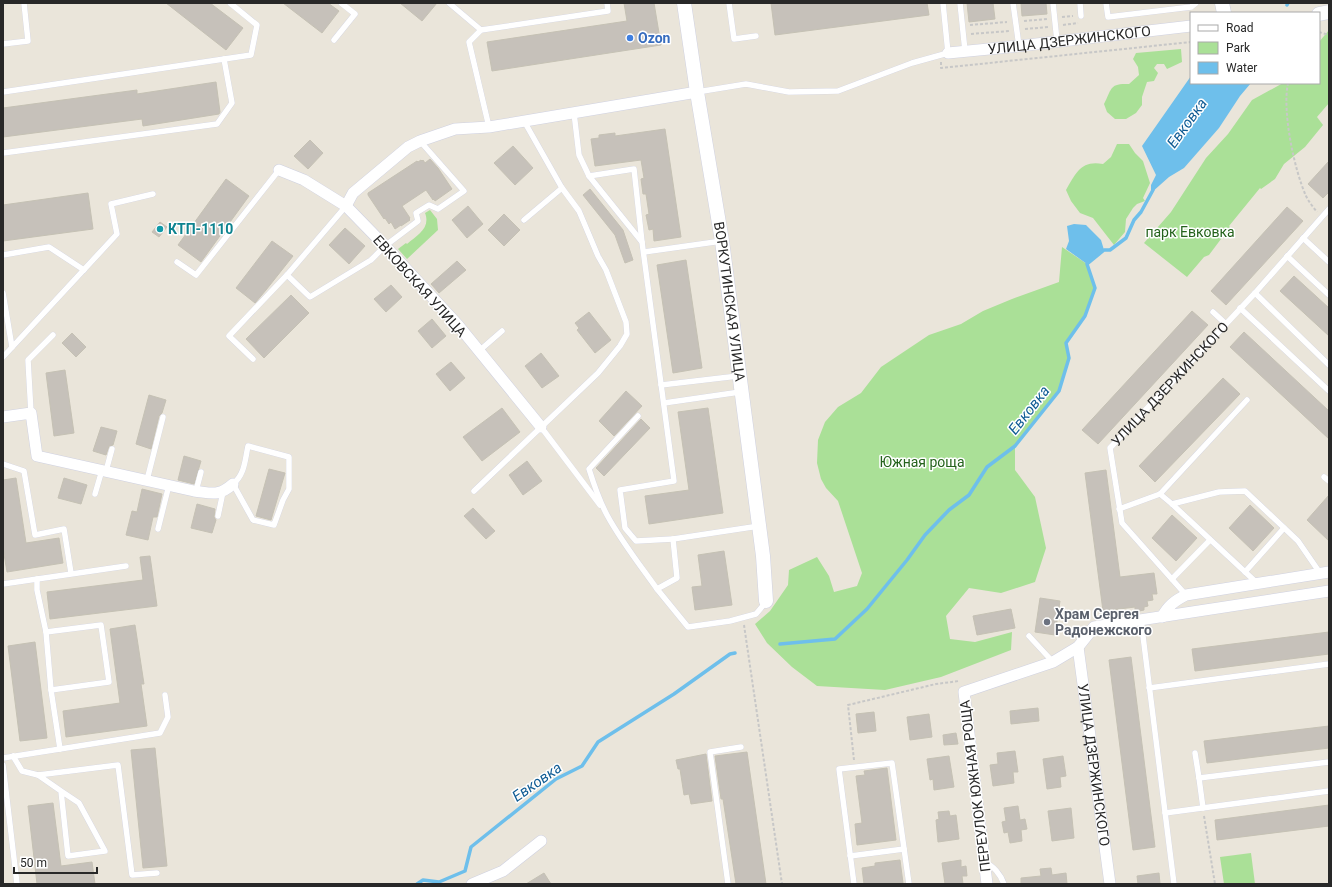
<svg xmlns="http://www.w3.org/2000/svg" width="1332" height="887" viewBox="0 0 1332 887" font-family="Roboto,sans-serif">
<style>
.green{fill:#aae097}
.water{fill:#6ebfeb}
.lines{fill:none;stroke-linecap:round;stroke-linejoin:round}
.stream{stroke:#6ebfeb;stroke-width:3.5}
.building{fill:#c6c1ba;stroke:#c5c1b4}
.service-casing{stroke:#cfd1e1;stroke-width:6}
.minor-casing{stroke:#cfd1e1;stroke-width:12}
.tertiary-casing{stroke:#cfd1e1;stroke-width:15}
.path{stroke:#c7c7c7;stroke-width:2;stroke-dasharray:3 2;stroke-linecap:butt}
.service{stroke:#fff;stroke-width:5.5}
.minor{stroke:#fff;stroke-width:11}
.tertiary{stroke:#fff;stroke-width:14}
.shop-dot{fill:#3f7fe0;stroke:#fff;stroke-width:1.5}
.culture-dot{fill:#0f9aa8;stroke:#fff;stroke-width:1.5}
.worship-dot{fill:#6b7280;stroke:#fff;stroke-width:1.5}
.labels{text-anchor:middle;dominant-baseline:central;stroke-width:3;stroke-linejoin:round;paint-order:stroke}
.shop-label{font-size:14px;font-weight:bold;fill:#366cbe;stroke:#fff;text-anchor:start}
.street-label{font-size:14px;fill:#282828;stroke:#fff}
.culture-label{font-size:14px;font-weight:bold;fill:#0d838f;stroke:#fff;text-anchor:start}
.park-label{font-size:14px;fill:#24621b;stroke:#fff}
.worship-label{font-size:14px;font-weight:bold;fill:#5b616d;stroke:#fff;text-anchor:start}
.water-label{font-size:15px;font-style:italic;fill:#105c94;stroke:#fff}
</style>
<rect width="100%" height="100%" fill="#eae5da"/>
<path class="green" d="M1329,30v73l-12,14 6,8 -18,22 -21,17 -9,15 -14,10 -1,-1 -31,38 1,1 -21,28 -5,2 -17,20 -43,-34 27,-31 35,-54 22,-24 24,-34 31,-17h36v-41z
M1181,49l1,13 -15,7 -3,-5h-7l-3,4 4,5 -4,8 -7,1 -5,15v8l-6,8 -10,6h-11l-8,-7 -3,-8c8,-15 5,-21 25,-20l10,-9 -1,-8 -5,-8 3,-6z
M1117,144h12l6,9 8,8 7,22 -7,15 2,3 -8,3 -4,4 -7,11 -1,13 -11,13 -21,-27 -13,-5 -9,-12 -5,-11c10,-17 15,-30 37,-26l8,-7z
M430,210l7,9 1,11 -31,29 -9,-10 8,-6 1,1c10,-9 24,-16 18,-31z
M1062,247l25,17 8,24 -10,28 -19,27 3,15 -10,33 -44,55v24l20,27 11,51 -11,34 -34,11 -32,-5 -23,28 4,23 25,3 37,-10 -1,18 -70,27 -56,13 -68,-4 -25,-19 -25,-24 -12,-19 15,-13 18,-26 1,-15 28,-13 12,19 5,16 23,-6 5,-13 -24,-72 -12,-13 -5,-9 -4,-16 1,-23 7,-18 13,-15 23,-14 20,-26 48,-32 32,-11 22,-13 29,-12 47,-17z
M1251,853l4,31h-31l-4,-27z"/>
<path class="water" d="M1191,76v7h60l-11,13 -21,32 -35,40 -15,9 -18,16v-8l5,-10 -14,-29z
M1074,224l12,1 15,15 3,10 -17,14 -21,-15 3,-8 -2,-15z"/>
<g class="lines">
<path class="stream" d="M1287,5l1,-2
M780,644l55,-5 32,-30 40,-49 18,-25 24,-25 20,-15 18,-28 28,-21 44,-55 10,-33 -3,-15 19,-27 10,-28 -8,-24 17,-14h6l16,-12 8,-18 7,-8 12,-22
M417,884l6,-4 16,2 26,-11 6,-24 85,-68 26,-13 16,-24 76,-48 56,-40 5,-1"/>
</g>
<path class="building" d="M166,3h44l33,25 -17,22z
M283,3h45l11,8 -17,22z
M400,3h37l-15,18z
M624,3h30l7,42 -169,26 -5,-29 140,-21z
M771,3h156l2,12 -154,20z
M967,3h26l2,16 -26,3z
M1021,3h25l1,11 -25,2z
M216,82l4,30 -1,2 -76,12 -1,-7 -139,18v-29l134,-18v4z
M665,129l16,108 -27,4 -1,-12 -4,1 -3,-15 3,-1 -3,-20h-3l-2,-15 3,-1 -3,-18 -46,6 -4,-27 8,-1v-3l16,-2v3z
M310,140l13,13 -15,16 -14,-13z
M513,146l20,22 -18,17 -21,-22z
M430,159l8,9 14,21 -17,12 -1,-2 -1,1 -7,-10 -24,16 8,12 -1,1 1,1 -9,6v-1l-6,4 -4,-7 -2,2 -4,-6 -1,1 -16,-24v-2l49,-32 1,1 3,-2 1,1 1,-1 2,3z
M1329,161v31l-6,6 -15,-14z
M226,179l23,17 -48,66 -23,-17z
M590,189l33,41 10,30 -8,3 -10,-28 -32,-40z
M88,193l5,36 -90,12v-36z
M468,206l15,18 -16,14 -15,-18z
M1287,207l16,14 -77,84 -15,-14z
M504,214l16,16 -16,16 -16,-16z
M160,222l7,5 -8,10 -7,-5z
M345,228l20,18 -16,18 -20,-19z
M272,241l21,15 -27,34 -11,13 -19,-15z
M686,260l16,108 -29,5 -16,-108z
M457,261l9,9 -27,23 -8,-9z
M1294,276l35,32v28l-49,-45z
M391,285l11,12 -16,15 -12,-13z
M291,295l18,18 -45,45 -18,-19z
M1192,311l16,14 -110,119 -16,-14z
M589,312l22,28 -16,13 -18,-23 2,-2 -4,-5z
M432,319l14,17 -14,12 -14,-17z
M1244,332l85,79v28l-99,-92z
M72,333l14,14 -10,10 -14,-14z
M541,353l18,23 -17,12 -17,-22z
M451,362l14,16 -15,13 -14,-17z
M65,370l9,63 -20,3 -8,-63z
M1223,378l17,16 -85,88 -16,-16z
M626,391l16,15 -28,30 -15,-15z
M149,395l17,5 -4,13 -3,3 -8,33 -15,-5z
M502,408l18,24 -38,29 -19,-24z
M708,408l15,105 -74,11 -4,-28 44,-6 -11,-78z
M641,419l9,9 -46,48 -8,-8z
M101,427l16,4 -4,14 -4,1 -3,9 -13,-4z
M184,456l17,5 -7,23 -16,-4z
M527,461l15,20 -19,14 -14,-20z
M269,469l16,4 -14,47 -15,-4z
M1106,470l14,107 34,-4 3,21h-5l1,6 -6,1 1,5 -4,1v3l-9,2v-5l-32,4 -18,-138z
M16,478l10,65 33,-5 4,25 -56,9 -4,-24v-68z
M64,478l23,7 -6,19 -23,-6z
M142,489l20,5 -5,23h-4l-5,23 -22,-5 6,-24 5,1z
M1329,495v46l-22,-21z
M197,504l18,5 -1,8 2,3 -4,13 -21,-5z
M1250,505l24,23 -21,23 -24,-23z
M473,508l22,23 -9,8 -22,-23z
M1172,515l25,23 -21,23 -24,-23z
M724,551l8,54 -37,5 -3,-23 10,-1 -4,-31z
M150,556l7,50 -107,13 -3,-27 96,-12 -3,-23z
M1040,598l20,3 -5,34 -20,-3z
M1011,609l4,19 -38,7 -4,-19z
M135,625l9,59h-3l6,42 -81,11 -3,-26 57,-8 -10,-74z
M1329,632v22l-134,17 -3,-22z
M35,642l12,96 -27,3 -12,-95z
M1131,657l24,190 -22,3 -24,-190z
M1038,708l1,13 -28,3 -1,-13z
M874,712l2,19 -18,2 -2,-19z
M929,714l3,23 -22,3 -3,-23z
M1329,726v22l-122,15 -3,-22z
M956,733l2,11 -14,1 -1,-10z
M155,748l12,118 -24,2 -12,-118z
M1015,751l3,21h-5l1,11 -21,3 -3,-21 8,-1 -1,-11z
M747,752l19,132h-30l-13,-85h-2l-6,-43z
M706,754l6,47 -21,3 -2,-10 -5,1 -4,-26h-2l-2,-9z
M949,756l5,31 -20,3 -1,-11 -3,1 -3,-21z
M1063,756l3,20 -6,1 1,10 -14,2 -4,-30z
M887,768l9,72 -39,5 -2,-21 7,-1 -6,-47 9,-1 -1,-4z
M53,803l8,63 31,-4 3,22h-58l-9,-78z
M1329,805v21l-112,14 -2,-20z
M1018,806l2,14 5,-1 2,10 -6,1 1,11 -12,2 -2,-11 -4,1 -2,-11 4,-1 -2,-13z
M1071,808l3,30 -22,3 -4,-30z
M949,811l1,5 6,-1 3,24 -21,3 -2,-22 3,-1 -1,-7z
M900,860l3,23 -39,1 -2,-16 13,-2v-3z
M961,860v7l5,-1 1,10h-5l1,8h-18l-3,-21z
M1051,868l1,7 14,-2 1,11h-46v-6l20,-2 -1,-7z
M544,873l7,11h-25z
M1159,873l1,11h-22l-1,-8z"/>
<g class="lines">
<g class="service-casing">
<g id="service">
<path d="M449,3l32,27"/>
<path d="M729,3l5,36 22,-3"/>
<path d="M960,3l5,48"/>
<path d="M1013,3l6,43"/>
<path d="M1053,3l4,38"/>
<path d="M1080,3l1,13"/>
<path d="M1106,3l2,14 83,-10 5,-4"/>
<path d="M334,40l21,-26 -14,-11"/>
<path d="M3,44l25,-3 -4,-38"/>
<path d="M3,92l248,-37 6,-30 -27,-22"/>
<path d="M697,92l49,-8 43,8 49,-1 74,-28 36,-10 -5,-50"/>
<path d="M574,113l5,42 10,21 53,66 32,239 -54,9 5,38 11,13 37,-2"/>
<path d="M489,127l-20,-85 12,-12 127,-19 -1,-8"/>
<path d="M3,153l214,-29 15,-21 -8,-44"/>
<path d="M589,176l45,-7 8,73"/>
<path d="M346,206l-59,69 23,22 61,-37 14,-14 33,-25 -2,-8 13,-8 9,4 26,-18 -44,-50"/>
<path d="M524,220l38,-32 -38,-67"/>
<path d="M1303,238l26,24"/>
<path d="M644,252l78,-11"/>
<path d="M3,255l46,-8 35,23"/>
<path d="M1287,256l42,39"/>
<path d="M177,262l19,13 83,-105"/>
<path d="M3,293l9,54"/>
<path d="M1255,293l74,72"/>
<path d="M1240,308l89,83"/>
<path d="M1213,312l13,12"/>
<path d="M479,351l23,-20"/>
<path d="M3,357l114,-123 -6,-30 42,-10"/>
<path d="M253,359l-24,-23 58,-61"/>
<path d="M661,385l77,-9"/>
<path d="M664,403l76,-11"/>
<path d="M31,413l-3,-53 25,-25"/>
<path d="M638,416l-49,53c5,16 10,31 18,46 14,26 33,50 50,74"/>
<path d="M541,427l59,78"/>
<path d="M248,446l41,11v32l-6,11 -9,25 -21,-5 -20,-36c12,-10 12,-24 15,-38z"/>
<path d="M3,464l21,7 11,64 29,-6 7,44"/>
<path d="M106,471l6,-22"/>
<path d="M1324,477l5,4"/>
<path d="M147,480l16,-63"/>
<path d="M196,491l5,-19"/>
<path d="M474,491l124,-118 22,-27 7,-12 -1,-12 -20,-52 -8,-14 -19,-45 -17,-23"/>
<path d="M95,494l7,-24"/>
<path d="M1160,494l12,10 85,79"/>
<path d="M1172,504l47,-12 26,-1 53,50 22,32"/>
<path d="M1119,509l41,-15 87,-94"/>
<path d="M218,516l5,-24"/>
<path d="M759,526l-86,13 4,39 -20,11 31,38 42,-6 26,-7 10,-12"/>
<path d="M158,529l11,-44"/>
<path d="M1245,572l39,-44"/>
<path d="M1172,579l38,-39"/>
<path d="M3,584l123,-18"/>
<path id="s1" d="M1186,595l-64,-72 -12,-75 145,-155 74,-84"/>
<path d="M1141,620l33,264"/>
<path d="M46,632l5,58"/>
<path d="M1029,636l24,26"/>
<path d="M1149,688l180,-24"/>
<path d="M60,749l100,-16 8,-16 -3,-22"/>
<path d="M1195,753l4,25"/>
<path d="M13,756l9,15 16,4 80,-10 14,110 25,-2"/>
<path d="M3,758l57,-9 -9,-59 58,-8 -8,-57 -55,7 -9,-42v-11"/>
<path d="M3,765l14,119"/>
<path d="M38,775l23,16 7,65 37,-5 -26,-48 -18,-12"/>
<path d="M1203,808l-4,-30 130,-16"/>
<path d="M1165,813l164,-22"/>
<path d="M850,856l54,-7"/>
<path d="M984,862c9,3 17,13 20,22"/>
<path d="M728,884l-18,-132 31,-5"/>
<path d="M854,884l-15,-115 53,-6 17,121"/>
</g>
</g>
<g class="minor-casing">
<g id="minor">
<path id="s2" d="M948,53l71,-7 172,-20"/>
<path d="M279,170l25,10 42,26 39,40 73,79 83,102"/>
<path d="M346,206l7,-13 55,-46 12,-6 35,-12 34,-2 208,-35"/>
<path d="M3,417l28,-4 6,43 157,35c18,2 24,6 39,-7"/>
<path d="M1162,617c6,-11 12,-16 24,-22l143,-23"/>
<path id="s3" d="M1078,647l32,237"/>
<path d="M472,884l31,-13 38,-30"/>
<path d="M987,884l-23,-192 89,-30 25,-15 16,-20 235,-36"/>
</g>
</g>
<g class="tertiary-casing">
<g id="tertiary">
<path id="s4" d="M684,3l13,89 25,149 41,315 3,45"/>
<path d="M1222,3l2,10"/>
<path d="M1319,14l10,-2"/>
</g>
</g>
<path class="path" d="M1062,17l11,-1
M1024,21l23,-2
M970,25l37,-3
M1063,25l15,-2
M1025,29l24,-2
M1319,32l10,3
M971,34l38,-3
M941,62v6l250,-26
M1288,83c-6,28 6,86 18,113 3,6 7,11 11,16
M744,625l38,259
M854,760l-6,-55 88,-21 23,-3v1
M1204,816l11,68"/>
<use href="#service" class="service"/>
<use href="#minor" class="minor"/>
<use href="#tertiary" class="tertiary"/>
</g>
<circle class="shop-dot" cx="630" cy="38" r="4"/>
<circle class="culture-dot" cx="160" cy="229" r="4"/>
<circle class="worship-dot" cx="1047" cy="622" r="4"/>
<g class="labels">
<g class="shop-label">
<text x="638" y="38">Ozon</text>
</g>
<g class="street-label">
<text stroke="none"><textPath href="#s2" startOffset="122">УЛИЦА ДЗЕРЖИНСКОГО</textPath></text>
<text transform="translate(420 286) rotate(48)">ЕВКОВСКАЯ УЛИЦА</text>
<text stroke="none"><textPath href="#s4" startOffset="302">ВОРКУТИНСКАЯ УЛИЦА</textPath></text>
<text stroke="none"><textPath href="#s1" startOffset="260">УЛИЦА ДЗЕРЖИНСКОГО</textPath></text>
<text stroke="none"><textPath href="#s3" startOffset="119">УЛИЦА ДЗЕРЖИНСКОГО</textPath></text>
<text transform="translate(975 786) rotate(-97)">ПЕРЕУЛОК ЮЖНАЯ РОЩА</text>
</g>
<g class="culture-label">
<text x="168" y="229">КТП-1110</text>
</g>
<g class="park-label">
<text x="1190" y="232">парк Евковка</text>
<text x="922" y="462">Южная роща</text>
</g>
<g class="worship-label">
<text x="1055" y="614">Храм Сергея<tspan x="1055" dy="16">Радонежского</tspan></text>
</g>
<g class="water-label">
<text transform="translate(1187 123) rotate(-54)">Евковка</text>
<text transform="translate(1029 410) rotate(-52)">Евковка</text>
<text transform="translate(537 782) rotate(-35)">Евковка</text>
</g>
</g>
<rect width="1332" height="887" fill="none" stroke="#282828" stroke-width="8"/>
<rect x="1190" y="12" width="130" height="72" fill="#ffffff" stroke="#a9a9a9"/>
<rect x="1198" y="25" width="20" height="6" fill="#ffffff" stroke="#a9a9a9"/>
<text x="1226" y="32" font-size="12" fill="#282828">Road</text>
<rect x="1198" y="42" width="20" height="12" fill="#aae097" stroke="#a9a9a9"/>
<text x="1226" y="52" font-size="12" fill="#282828">Park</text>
<rect x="1198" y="62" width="20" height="12" fill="#6ebfeb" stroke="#a9a9a9"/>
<text x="1226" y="72" font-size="12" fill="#282828">Water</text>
<path d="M14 867v6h83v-6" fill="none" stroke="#282828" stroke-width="2"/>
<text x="20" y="867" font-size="12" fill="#282828" stroke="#ffffff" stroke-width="3" paint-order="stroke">50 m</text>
</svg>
